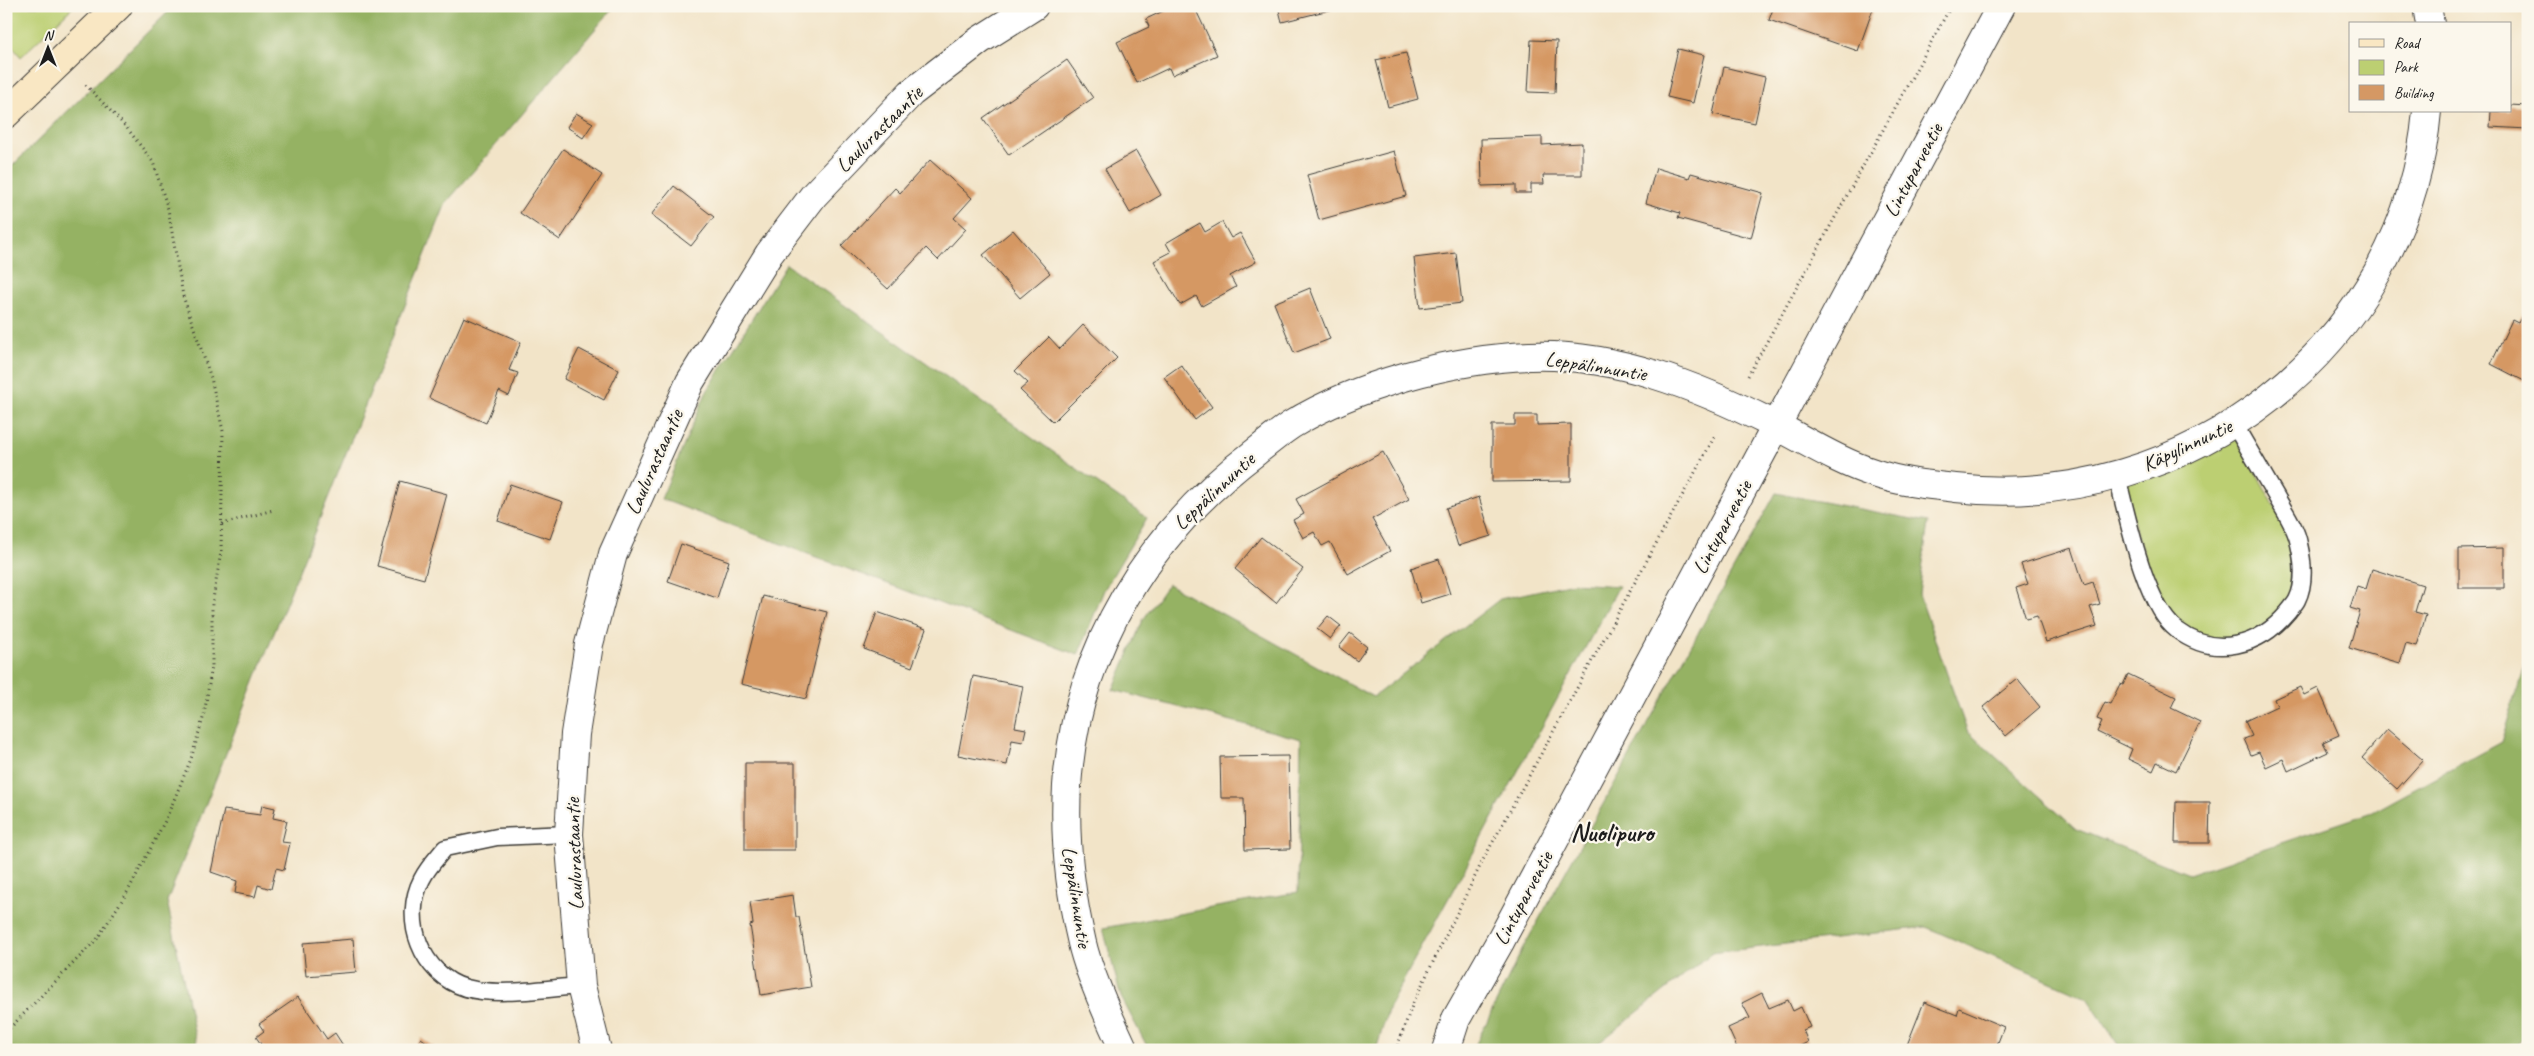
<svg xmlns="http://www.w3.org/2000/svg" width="2534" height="1056" viewBox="0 0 2534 1056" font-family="Caveat,sans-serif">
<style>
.green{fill:#bccf72;stroke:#6c7647}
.forest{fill:#95b264;stroke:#586740}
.building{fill:#d59864}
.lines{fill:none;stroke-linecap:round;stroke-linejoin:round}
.lane-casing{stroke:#3c3a36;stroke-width:19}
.street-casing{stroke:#3c3a36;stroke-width:30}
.secondary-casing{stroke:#3c3a36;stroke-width:30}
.path{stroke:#3c3a36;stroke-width:3;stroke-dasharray:1 4;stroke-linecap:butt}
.lane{stroke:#fff;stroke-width:16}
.street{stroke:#fff;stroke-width:28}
.secondary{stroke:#f9e7c3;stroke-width:28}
.labels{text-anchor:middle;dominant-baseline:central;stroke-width:4.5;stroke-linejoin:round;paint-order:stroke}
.street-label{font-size:21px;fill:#1c1c1c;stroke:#fbf7ec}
.district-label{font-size:26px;font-weight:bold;fill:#1c1c1c;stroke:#fbf7ec}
</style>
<rect width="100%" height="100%" fill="#fbf7ec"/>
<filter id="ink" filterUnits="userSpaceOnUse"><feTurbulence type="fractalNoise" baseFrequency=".02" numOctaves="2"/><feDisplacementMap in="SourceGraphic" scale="10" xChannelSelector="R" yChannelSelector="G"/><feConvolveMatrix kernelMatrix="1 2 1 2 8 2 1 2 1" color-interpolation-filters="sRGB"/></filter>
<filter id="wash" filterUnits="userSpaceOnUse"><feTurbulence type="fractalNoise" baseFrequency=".0096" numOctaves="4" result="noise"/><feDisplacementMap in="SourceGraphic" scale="20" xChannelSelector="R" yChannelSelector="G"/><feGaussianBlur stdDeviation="1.12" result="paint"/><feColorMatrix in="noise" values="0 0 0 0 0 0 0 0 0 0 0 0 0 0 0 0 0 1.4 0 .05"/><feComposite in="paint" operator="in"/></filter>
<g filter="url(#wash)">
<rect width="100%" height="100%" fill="#f2e4c8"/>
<path class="green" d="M6,6h68l-53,51 -15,-18z
M2233,431l61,110 4,32 -6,24 -36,36 -27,8 -25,-4 -25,-13 -16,-17 -26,-71 -13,-55z"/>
<path class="forest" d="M174,6h441l-169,197 -279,698 31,149h-192v-878z
M786,264l361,254 -43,72 -26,65 -417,-156 45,-106z
M1776,493l152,29 -9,72 48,137 109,98 113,45 184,-62 128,-70 27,-86v379l-18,15h-388l-35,-52 -161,-71 -214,26 -122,97h-117l49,-100z
M1573,583l46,3 -230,421 -13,43h-227l-28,-53 -18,-69 195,-36 3,-153 -188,-49 30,-70 25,-36 205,113 127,-98z"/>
<g id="blocks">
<path class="building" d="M1174,6h20l23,49 -45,20 -3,-7 -32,15 -20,-41 32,-15 -3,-8z
M1278,6h63v1l-59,15z
M1774,6h100l-16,45 -89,-31z
M1531,40l26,1 -2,52 -27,-1z
M1678,49l26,6 -11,48 -26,-6z
M1406,53l12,46 -30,8 -12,-47z
M1067,60l26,38 -84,57 -26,-37z
M1724,67l41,10 -10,46 -42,-9z
M2510,105l18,1v23l-38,-2 1,-16h19z
M576,113l17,10 -10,15 -16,-11z
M1542,137v8l40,-2v32h-39l1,9h-13v9h-15v-8l-34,1 -1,-47z
M563,149l39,26 -42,65 -40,-27z
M1136,151l25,44 -31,18 -25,-44z
M1394,151l12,45 -87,24 -12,-45z
M930,160l42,38 -18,20 12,11 -28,31 -12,-12 -38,41 -47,-43 54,-58 5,5z
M1656,168l33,10 2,-5 72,20 -12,45 -73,-20 2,-5 -34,-10z
M674,186l40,31 -23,29 -40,-31z
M1222,222l9,16 9,-5 16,29 -26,14 6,11 -34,19 -6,-10 -16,9 -26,-44 17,-9 -5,-9 34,-20 5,9z
M1013,230l37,43 -30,25 -37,-43z
M1456,253l6,50 -42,5 -6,-50z
M1310,288l20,51 -36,14 -20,-50z
M2528,305v78l-37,-19 21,-44 6,3z
M464,317l57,25 -12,28 9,3 -9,23 -10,-5 -13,32 -57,-25z
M1083,325l34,33 -64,64 -33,-32 8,-7 -13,-12 34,-34 11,12z
M579,349l40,21 -15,30 -40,-21z
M1181,365l31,42 -17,13 -31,-43z
M1515,415h22v10l34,-1v57l-79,1v-57h23z
M1383,452l26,47 -37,20 18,32 -42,23 -18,-32 -8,4 -8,-14 -11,6 -10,-18 11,-6 -8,-15z
M400,481l47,13 -23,85 -47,-13z
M510,484l53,18 -13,37 -52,-18z
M1479,497l12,39 -33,10 -12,-38z
M1261,537l42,32 -27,34 -41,-34z
M681,544l48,17 -12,37 -49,-17z
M2072,548l12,37 9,-3 7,22 -10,3 7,19 -51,16 -9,-26 -11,3 -10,-31 12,-4 -7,-20z
M2504,548v40h-45v-39z
M1439,559l11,35 -29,9 -10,-35z
M2372,569l51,16 -8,27 11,3 -9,31 -11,-3 -6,20 -51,-15 11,-37 -10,-3 7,-22 9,3z
M763,596l64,16 -21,87 -65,-15z
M877,612l49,17 -14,38 -48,-18z
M1328,616l13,10 -11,13 -13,-10z
M1350,633l17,14 -10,14 -18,-14z
M2128,674l48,23 -5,11 29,14 -24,49 -19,-9 -4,9 -25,-12 4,-10 -35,-17 5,-11 -5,-2 8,-17 5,2 10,-20 3,1z
M973,676l50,10 -8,41 11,2 -3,13 -11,-2 -5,25 -49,-10z
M2017,679l23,28 -34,29 -23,-29z
M2300,687l4,8 14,-7 21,47 -16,7 5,10 -40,19 -5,-12 -17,8 -7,-15 -8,3 -7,-16 8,-3 -7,-15 32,-15 -3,-7z
M2387,729l36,31 -26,29 -35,-31z
M1288,756l2,93 -45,1 -1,-52h-23l-1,-41z
M745,763h50v87h-50z
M2176,802h34l-1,41h-34z
M262,805l13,3 -2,10 14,3 -5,21 8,1 -6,27 -8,-2 -5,21 -13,-4 -3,12 -20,-4 2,-12 -26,-9 13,-62 36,5z
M793,895l3,22h3l12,70 -50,8 -11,-70 3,-1 -3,-22z
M353,939l3,33 -50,4 -3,-33z
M1762,993l7,15 19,-8 5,11 8,-4 9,20 -7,3 5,12 -16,8h-54l-10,-22 22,-10 -8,-15z
M298,997l29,42 8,-6 11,17h-81l-9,-13 8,-6 -5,-7z
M1924,1002l33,13 2,-7 45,19 -9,23h-90z
M421,1038l17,12h-25z"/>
</g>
</g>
<g filter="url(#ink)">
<use href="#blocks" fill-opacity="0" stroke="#3c3a36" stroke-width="1"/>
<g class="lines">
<g class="lane-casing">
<path id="lane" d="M2117,476c10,40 28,130 60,154 38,29 83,16 111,-18 3,-4 7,-8 9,-12 8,-16 6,-39 2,-56 -3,-17 -15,-33 -23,-48 -14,-24 -28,-48 -42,-72
M569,834l-72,3 -52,11c-8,10 -17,19 -23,31 -21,40 -1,96 44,109 33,9 81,0 115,-2"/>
</g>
<g class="street-casing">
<path id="street" d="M2427,6l3,18
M597,1050l-16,-64 -12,-152 6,-100 14,-90 24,-90 77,-172 79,-128 45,-59 97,-102 69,-53 54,-34
M1124,1050c-14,-30 -35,-76 -42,-107 -12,-51 -18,-105 -15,-157 9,-137 82,-254 190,-335 11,-9 22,-18 34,-26 67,-41 161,-66 239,-69 84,-3 167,30 241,67 34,17 66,38 103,50 26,9 55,12 82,15 230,26 451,-143 471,-377
M1446,1050l10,-31 45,-79 500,-934"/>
</g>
<g class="secondary-casing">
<path id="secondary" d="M6,114l112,-108"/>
</g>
<path class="path" d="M1748,376l203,-370
M222,524l51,-14
M6,1032l91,-93 31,-48 38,-72 25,-60 13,-44 8,-49v-61l9,-53 2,-121 -12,-53 -28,-82 -15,-87 -15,-47 -26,-34 -42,-44
M1396,1050l17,-47 70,-143 233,-426"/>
<use href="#lane" class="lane"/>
<use href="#street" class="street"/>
<use href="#secondary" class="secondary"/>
</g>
</g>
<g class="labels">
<g class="street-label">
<text transform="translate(879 129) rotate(-45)">Laulurastaantie</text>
<text transform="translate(1913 170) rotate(-62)">Lintuparventie</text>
<text transform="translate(1596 366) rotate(9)">Leppälinnuntie</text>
<text transform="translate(2187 445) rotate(-25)">Käpylinnuntie</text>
<text transform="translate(654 462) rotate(-66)">Laulurastaantie</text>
<text transform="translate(1214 491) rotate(-43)">Leppälinnuntie</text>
<text transform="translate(1722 527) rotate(-62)">Lintuparventie</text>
<text transform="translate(574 854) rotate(-92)">Laulurastaantie</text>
<text transform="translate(1077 897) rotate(81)">Leppälinnuntie</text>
<text transform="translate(1523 898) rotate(-62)">Lintuparventie</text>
</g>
<g class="district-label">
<text x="1612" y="832">Nuolipuro</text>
</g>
</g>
<rect width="2534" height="1056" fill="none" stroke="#fbf7ec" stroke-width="25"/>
<rect x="2349" y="22" width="162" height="90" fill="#fbf7ec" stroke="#a29f99"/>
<rect x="2359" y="39" width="25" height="8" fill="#f9e7c3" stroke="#a29f99"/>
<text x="2394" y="48" font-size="15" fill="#1c1c1c">Road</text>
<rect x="2359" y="60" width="25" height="15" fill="#bccf72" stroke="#a29f99"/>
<text x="2394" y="72" font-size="15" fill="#1c1c1c">Park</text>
<rect x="2359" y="85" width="25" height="15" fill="#d59864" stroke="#a29f99"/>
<text x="2394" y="98" font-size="15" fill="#1c1c1c">Building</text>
<g transform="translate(48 48)" stroke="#fbf7ec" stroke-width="4" paint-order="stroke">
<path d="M0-4L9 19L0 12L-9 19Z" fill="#1c1c1c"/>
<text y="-8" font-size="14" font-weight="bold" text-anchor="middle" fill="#1c1c1c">N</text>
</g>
</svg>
